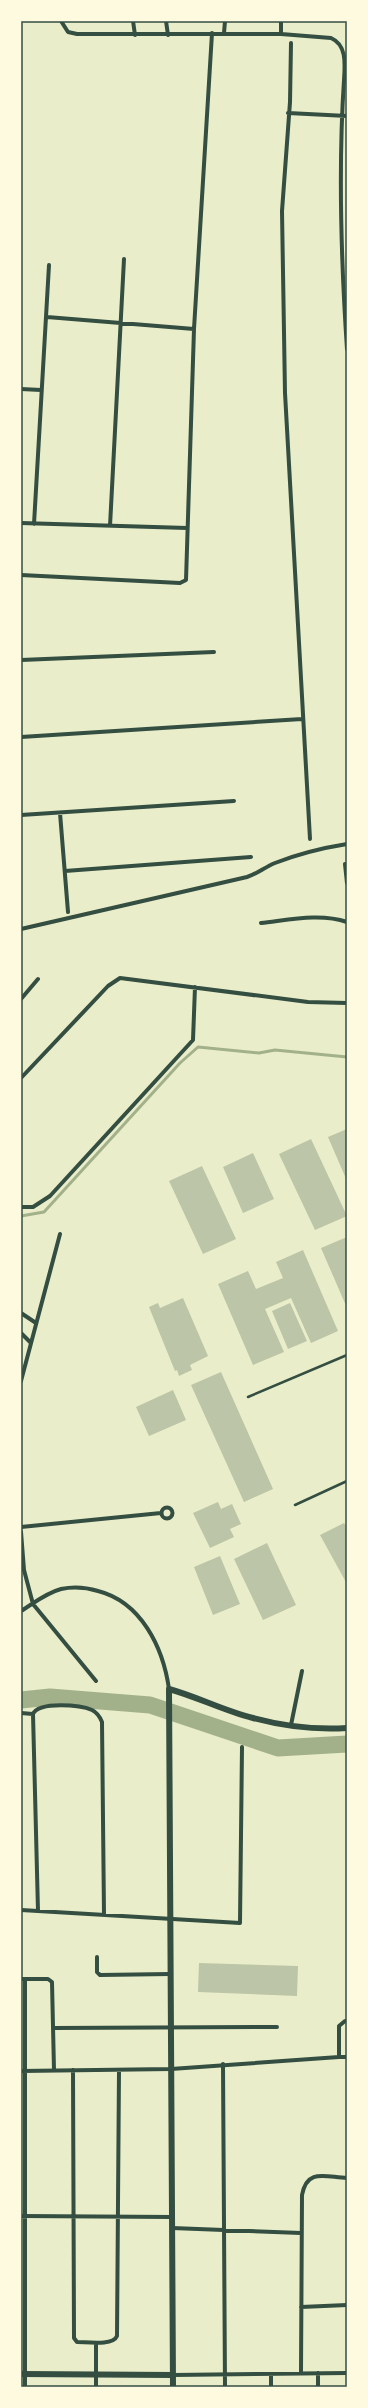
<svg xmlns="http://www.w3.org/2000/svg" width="368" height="2408" viewBox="0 0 368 2408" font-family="Raleway,sans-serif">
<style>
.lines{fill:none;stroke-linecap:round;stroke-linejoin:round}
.stream{stroke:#a3b18a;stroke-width:3}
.river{stroke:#a3b18a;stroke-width:17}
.building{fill:#bcc5a7}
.service{stroke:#344e41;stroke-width:2.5}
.minor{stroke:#344e41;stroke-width:4}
.tertiary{stroke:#344e41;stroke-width:6}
.neatline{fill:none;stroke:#344e41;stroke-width:1.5}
</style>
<rect width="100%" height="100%" fill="#e9edc9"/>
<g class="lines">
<path class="stream" d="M21,1216l23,-4 136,-149 18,-16 61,6 16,-3 72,7"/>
<path class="river" d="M21,1700l29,-3 100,8 128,43 69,-4"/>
</g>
<path class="building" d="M347,1129v52l-19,-44z
M311,1139l36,77 -32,14 -36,-76z
M253,1153l21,46 -31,14 -20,-46z
M202,1166l34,73 -33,15 -34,-73z
M347,1237v71l-26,-60z
M303,1250l35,81 -27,12 -20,-45 -26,11 19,43 -31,13 -35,-81 30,-13 8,18 27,-11 -7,-16z
M183,1298l25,58 -18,9 2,5 -13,6 -2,-6 -2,1 -26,-64 9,-4 2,5z
M290,1303l17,38 -19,8 -16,-38z
M221,1372l52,117 -29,13 -53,-117z
M173,1390l13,30 -37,16 -13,-29z
M218,1502l3,7 11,-5 9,20 -11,5 4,8 -24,11 -17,-35z
M344,1523l3,4v57l-27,-49z
M267,1543l29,62 -33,15 -29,-61z
M220,1556l20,48 -27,11 -19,-48z
M199,1963l99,3 -1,30 -99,-4z"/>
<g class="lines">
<path class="service" d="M248,1397l99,-42
M295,1505l52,-24"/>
<path class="minor" d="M61,21l7,11 9,2h204l50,4c16,7 14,26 13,42 -6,90 -3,180 3,269
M133,21l2,14
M166,21l2,14
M281,21v13
M224,33l1,-12
M291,43l-1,59 -8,109 3,182 25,446
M288,113l59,3
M47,317l147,12
M21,389l20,1
M21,523l166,5
M34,524l15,-259
M110,526l14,-267
M21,575l159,8 6,-3 8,-251 18,-296
M21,660l193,-8
M21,737l281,-18
M60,813l8,99
M21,815l213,-14
M345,864l2,19
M65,871l186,-14
M261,923c28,-3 59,-10 86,-1
M21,929l226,-52c10,-3 18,-10 28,-14 23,-9 47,-15 72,-19
M21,999l17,-20
M21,1078l87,-92 12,-8 188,24 39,1
M21,1207h12l17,-11 143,-156 2,-53
M21,1313l15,10
M21,1333l10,10
M21,1381l39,-147
M161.5 1513a5.5 5.5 0 1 1 11 0a5.5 5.5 0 1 1-11 0Z
M21,1527l140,-14
M21,1532l3,38 9,34 63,77
M21,1611c13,-8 25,-18 40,-22 14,-3 24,-2 37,2 43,11 65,56 71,98
M21,1713l12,1
M33,1714c6,-13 48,-9 59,-4 6,3 8,7 10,12l2,193
M33,1714l5,197
M291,1725l11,-54
M21,1910l219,13 2,-176
M97,1957v15l3,3 70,-1
M21,1979h27l4,3 2,88
M54,2028l223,-1
M339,2057h8
M223,2064l2,323
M73,2070l1,268 3,4c10,0 36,4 40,-6l2,-266
M21,2071l150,-2 168,-12v-31l6,-5
M21,2216l151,1
M172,2228l129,5
M301,2307l46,-2
M301,2373l1,-178c5,-27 23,-18 45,-17
M318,2373v14
M173,2375l174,-2
M25,2387v-408
M96,2387v-44
M271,2387v-13"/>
<path class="tertiary" d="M21,2374l152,1
M173,2387l-4,-698c29,8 55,22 84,29 30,8 63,12 94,10"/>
</g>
<rect width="368" height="2408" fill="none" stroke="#fefae0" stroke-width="44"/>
<rect x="22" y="22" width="324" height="2364" class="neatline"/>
</svg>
